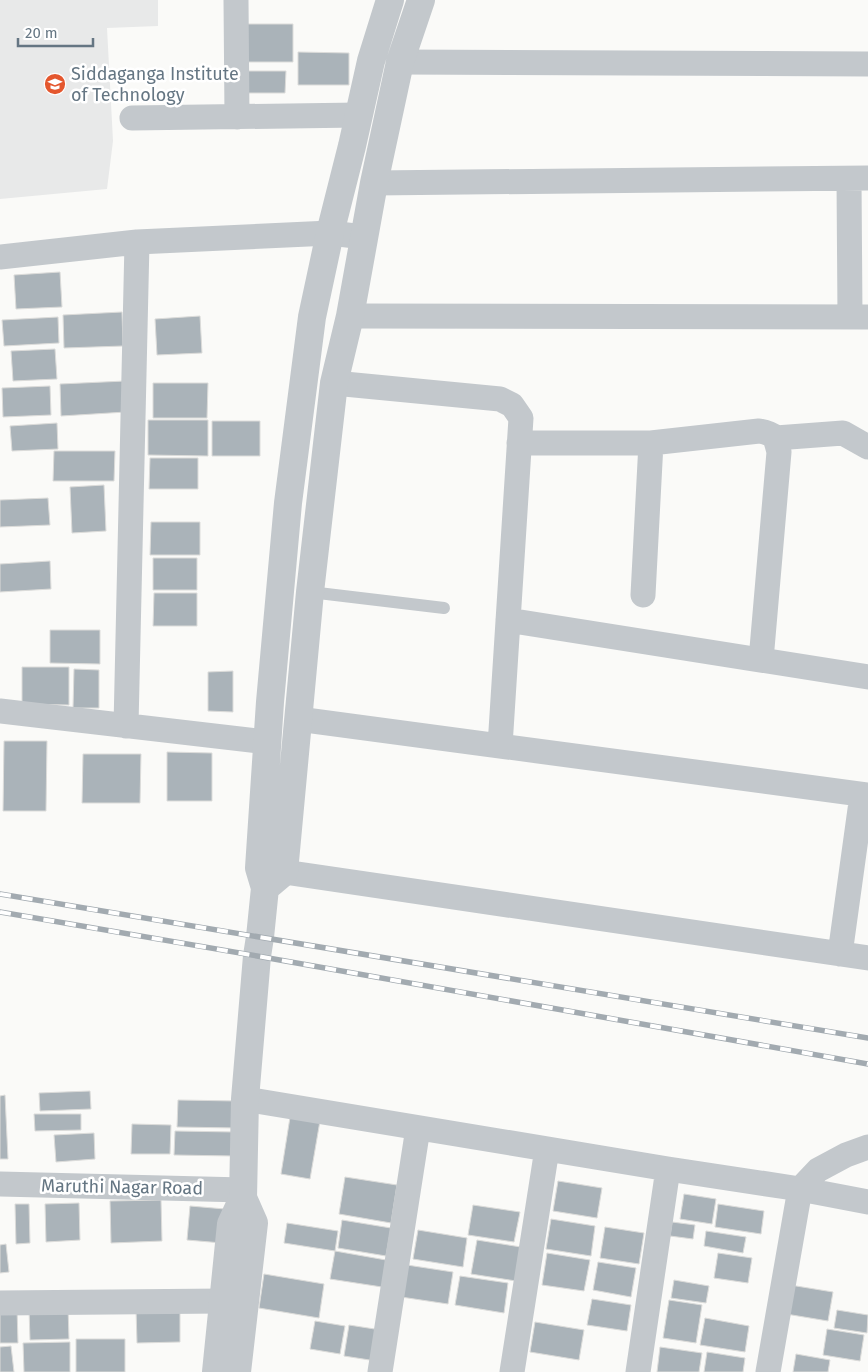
<svg xmlns="http://www.w3.org/2000/svg" width="868" height="1372" viewBox="0 0 868 1372" font-family="'Fira Sans',sans-serif">
<style>
.built{fill:#e8e9e9}
.building{fill:#aab3b9;stroke:#dcdcda}
.lines{fill:none;stroke-linecap:round;stroke-linejoin:round}
.service{stroke:#c3c8cc;stroke-width:12}
.minor{stroke:#c3c8cc;stroke-width:25}
.tertiary{stroke:#c3c8cc;stroke-width:28}
.rail-casing{stroke:#a2aab0;stroke-width:5.5}
.rail{stroke:#fff;stroke-width:4;stroke-dasharray:11;stroke-linecap:butt}
.labels{text-anchor:middle;dominant-baseline:central;stroke-width:5;stroke-linejoin:round;paint-order:stroke}
.poi-label{font-size:18px;fill:#657683;stroke:#fff;text-anchor:start}
.street-label{font-size:18px;fill:#657683;stroke:#fff}
</style>
<rect width="100%" height="100%" fill="#fafaf8"/>
<path class="built" d="M0,0h158v26l-51,2 6,113 -6,48 -107,10z"/>
<path class="building" d="M245,24h48v38h-49z
M298,52l51,1v32h-51z
M241,71h45l-1,22h-44z
M60,272l2,35 -46,2 -2,-34z
M122,312l1,34 -59,2 -1,-33z
M200,316l2,37 -45,2 -2,-36z
M58,317l1,26 -55,3 -2,-26z
M55,349l2,30 -44,2 -2,-30z
M125,381l1,31 -65,4 -1,-32z
M153,383h55l-1,35h-54z
M50,386l1,29 -48,2 -1,-29z
M148,420h60v36l-60,-1z
M212,421h48v35h-48z
M57,423l1,26 -46,2 -2,-25z
M54,451h61l-1,30h-61z
M150,458h48v31h-49z
M104,485l2,46 -34,2 -2,-46z
M48,498l2,27 -50,2v-27z
M151,522h49v33h-50z
M153,558h44v32h-44z
M50,561l1,28 -51,3v-28z
M154,593h43v33h-44z
M50,630h50v34l-50,-1z
M22,667h47v38l-47,-1z
M74,669l25,1v38h-26z
M233,671v41l-25,-1v-39z
M4,741h43l-1,70h-43z
M167,752l45,1v48h-45z
M83,754h58l-1,49h-58z
M90,1091l1,18 -51,2 -1,-18z
M5,1095l3,64h-8v-63z
M178,1100l59,1v27l-60,-1z
M291,1111l30,4 -11,64 -29,-5z
M34,1114h47v16l-46,1z
M132,1124l39,1 -1,29h-39z
M175,1131l60,1 -1,24 -60,-1z
M94,1133l1,26 -39,3 -2,-27z
M345,1177l52,8 -6,38 -52,-9z
M558,1181l44,7 -5,30 -44,-7z
M684,1194l32,5 -4,25 -32,-5z
M161,1200l1,41 -51,2 -1,-42z
M79,1203l1,37 -34,2 -1,-38z
M15,1204h14l1,39 -14,1z
M718,1204l46,7 -3,23 -46,-7z
M473,1205l47,7 -6,30 -46,-7z
M190,1206l35,3 -3,34 -35,-3z
M551,1219l44,7 -4,30 -45,-7z
M342,1220l49,8 -5,28 -48,-8z
M672,1222l23,3 -2,14 -23,-3z
M287,1223l51,8 -3,20 -51,-8z
M605,1227l39,6 -5,31 -39,-6z
M418,1230l49,8 -4,29 -50,-8z
M706,1231l40,6 -3,16 -39,-7z
M477,1240l44,7 -5,34 -45,-7z
M6,1244l3,28 -9,1v-28z
M335,1251l51,9 -4,27 -52,-8z
M547,1253l43,7 -6,31 -42,-6z
M718,1253l34,5 -4,25 -34,-5z
M598,1262l38,6 -5,29 -38,-7z
M407,1265l46,7 -5,32 -47,-7z
M264,1274l60,10 -5,34 -60,-10z
M460,1276l48,7 -4,30 -49,-8z
M674,1280l35,6 -3,17 -35,-5z
M784,1284l49,8 -5,29 -48,-8z
M592,1299l39,6 -4,26 -40,-6z
M669,1300l33,5 -6,38 -33,-5z
M68,1307l1,32 -39,1 -1,-31z
M0,1308h17l1,35h-18z
M180,1308v34l-43,1 -1,-34z
M837,1310l31,5 -1,18 -33,-5z
M705,1318l44,8 -4,26 -45,-7z
M315,1321l30,5 -5,28 -30,-5z
M535,1322l49,8 -5,30 -49,-8z
M349,1325l32,5 -5,31 -32,-5z
M827,1329l37,6 -4,26 -37,-6z
M76,1339h49v33h-49z
M70,1342v30h-46l-1,-29z
M11,1346l3,26h-14v-25z
M660,1347l42,6 -3,19h-42z
M707,1352l38,6 -2,14h-39z
M796,1354l34,6 -2,12h-35z"/>
<g class="lines">
<path class="service" d="M310,592l134,16"/>
<path class="minor" d="M236,0l1,117
M400,62l468,2
M132,118l227,-3
M849,179l1,138
M374,183l494,-5
M0,257l137,-15 193,-9 34,4
M350,316l518,1
M334,383l166,16 12,6 9,13 -21,328
M776,438l67,-5 25,14
M519,443h132l108,-12c17,3 16,6 20,21l-18,208
M643,595l8,-152
M508,620l360,57
M0,711l267,31
M298,719l570,76
M126,726l11,-484
M264,869l604,89
M840,954l22,-159
M245,1099l423,70 132,20 68,13
M0,1184l244,6
M0,1303l223,-2
M380,1372l38,-244
M512,1372l35,-223
M638,1372l30,-203
M768,1372l32,-183 18,-19 28,-15 22,-8"/>
<path class="tertiary" d="M265,888l19,-16 26,-280 24,-209 16,-67 24,-133 26,-121 21,-62
M216,1372l15,-148 12,-26 2,-99 12,-143 3,-19 5,-49 -6,-20 11,-166 18,-199 24,-186 18,-84 22,-87 19,-85 19,-61
M237,1372l17,-149 -11,-25"/>
<g class="rail-casing">
<path id="rail" d="M0,894l868,144
M0,912l257,44 611,108"/>
</g>
<use href="#rail" class="rail"/>
</g>
<defs>
<g id="university-disc" transform="scale(1.125)"><circle r="9.5" fill="#e4572e" stroke="#fff"/><path d="M0-5L7-2L0 1L-7-2ZM-4 1L0 2.5L4 1V4Q0 6-4 4Z" fill="#fff"/></g>
</defs>
<g fill-rule="evenodd">
<use href="#university-disc" x="55" y="84"/>
</g>
<g class="labels">
<g class="poi-label">
<text x="71" y="74">Siddaganga Institute<tspan x="71" dy="21">of Technology</tspan></text>
</g>
<g class="street-label">
<text transform="translate(122 1187) rotate(1)">Maruthi Nagar Road</text>
</g>
</g>
<path d="M18 38v8h75v-8" fill="none" stroke="#657683" stroke-width="2.5"/>
<text x="25" y="38" font-size="15" fill="#657683" stroke="#ffffff" stroke-width="4" paint-order="stroke">20 m</text>
</svg>
